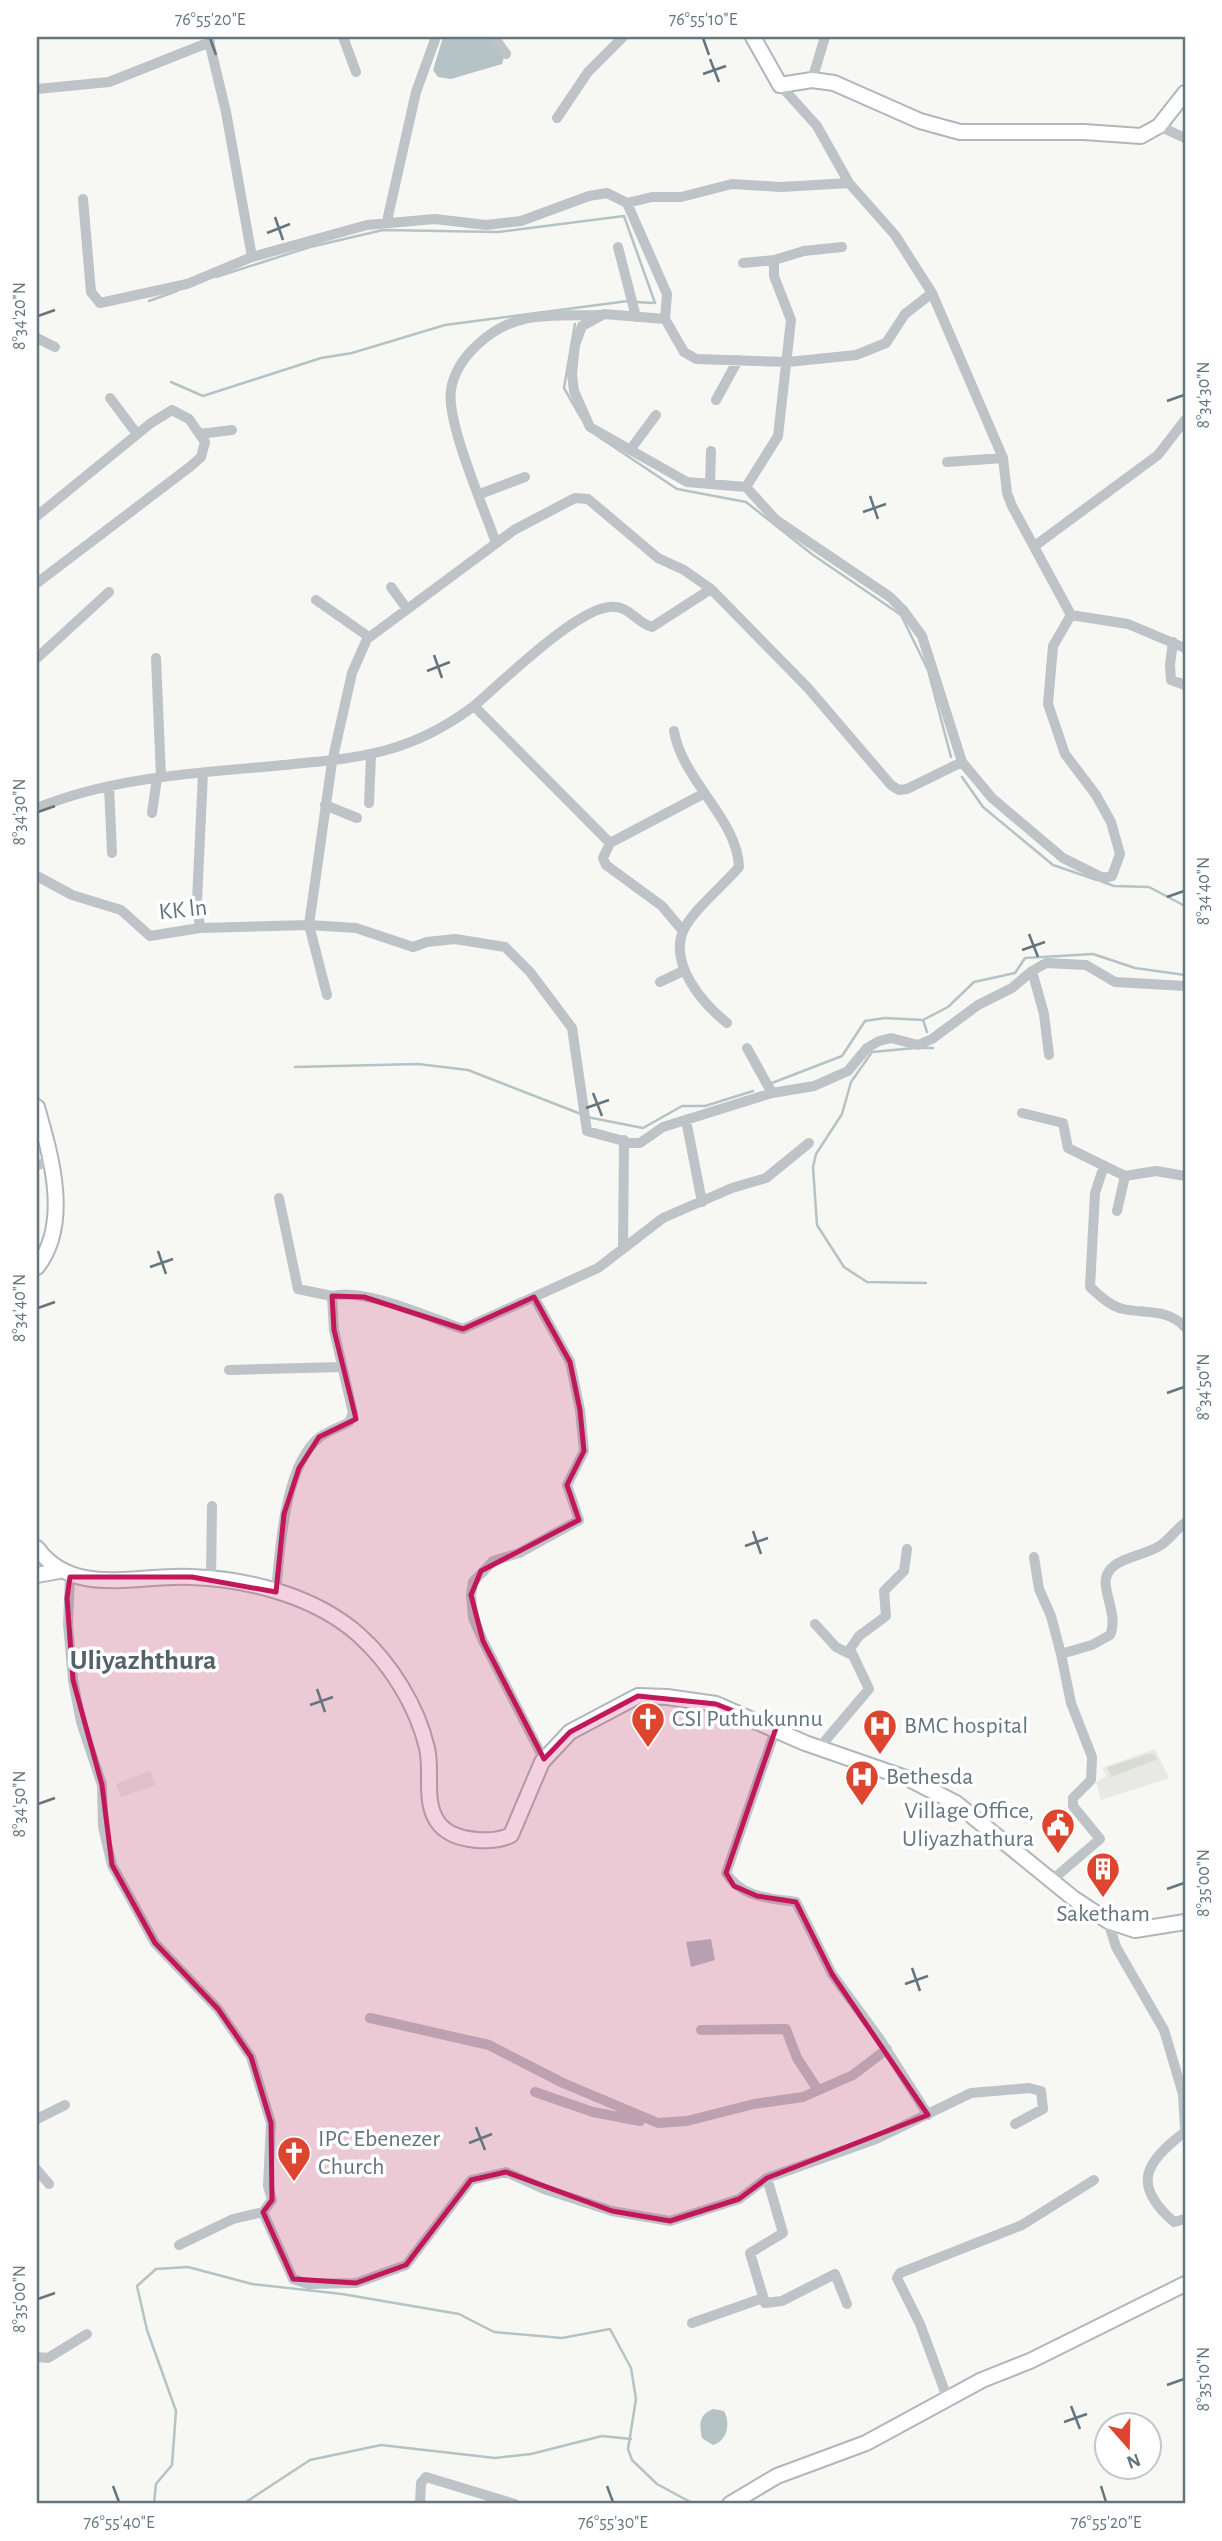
<svg xmlns="http://www.w3.org/2000/svg" width="1222" height="2541" viewBox="0 0 1222 2541" font-family="'Alegreya Sans',sans-serif">
<style>
.built{fill:#e8e8e7}
.green{fill:#d7dcd3}
.water{fill:#b5c3c6}
.lines{fill:none;stroke-linecap:round;stroke-linejoin:round}
.stream{stroke:#b5c3c6;stroke-width:2.5}
.secondary-casing{stroke:#b0b7ba;stroke-width:18}
.street{stroke:#bdc3c6;stroke-width:10}
.secondary{stroke:#fff;stroke-width:14}
.marked{fill:#c2185b;fill-opacity:0.2;stroke:#c2185b;stroke-width:5;stroke-linejoin:round}
.ticks{fill:none;stroke:#63757e;stroke-width:2.5}
.labels{text-anchor:middle;dominant-baseline:central;stroke-width:7;stroke-linejoin:round;paint-order:stroke}
.street-label{font-size:24px;fill:#63757e;stroke:#fff}
.poi-label{font-size:24px;fill:#63757e;stroke:#fff;text-anchor:start}
.quarter-label{font-size:28px;font-weight:bold;fill:#546269;stroke:#fff}
.neatline{fill:none;stroke:#63757e;stroke-width:2.5}
.ticks-label{font-size:18px;text-anchor:middle;fill:#63757e}
</style>
<rect width="100%" height="100%" fill="#f7f7f4"/>
<path class="built" d="M1155,1749l14,29 -68,22 -5,-18 11,-6 -5,-8z
M150,1771l5,14 -34,12 -5,-13z"/>
<path class="green" d="M1152,1753l6,6 -46,18 -5,-10z"/>
<path class="water" d="M443,37h52l9,20 -2,7 -51,15 -13,-2 -5,-7z
M711,1939l4,21 -24,7 -5,-25z
M713,2409l11,2c7,13 3,30 -11,34l-11,-7c-3,-15 -3,-23 11,-29z"/>
<g class="lines">
<path class="stream" d="M216,277l94,-30 73,-17 115,2 126,-16 31,87 -21,-1
M149,301l28,-10
M575,324l-11,64 22,38
M171,382l32,14 118,-38 31,-5 93,-28 183,-24
M596,435l81,54 69,13 67,53 88,60 27,55 23,87
M962,777l21,30 70,58 44,15
M1103,882l11,4 35,1 36,19
M923,1020l4,12
M915,1048l-43,4 -21,30 -9,32 -26,40 -3,13 4,58 27,42 23,15 59,1
M922,1048h11
M295,1067l123,-3 50,6 113,44
M772,1083l70,-27 23,-35 20,-3 38,2 25,-13 26,-25 41,-9 10,-15 68,-4 42,14 50,7
M587,1117l56,11 39,-22h23l48,-15
M154,2504l2,-20 16,-19 4,-54 -29,-81 -10,-44 19,-17 32,-2 64,17 90,10 117,20 35,18 68,6 48,-9 21,39 5,31 -8,50 4,11 25,24 37,20
M243,2504l67,-44 71,-15 114,13 36,-4 71,-18 29,3"/>
<g class="secondary-casing">
<path id="secondary" d="M753,37l27,48 32,-5 22,3 86,38 40,11h124l57,4 18,-10 26,-33
M37,1107c14,49 34,116 0,160
M37,1548c36,50 100,26 154,29 58,2 124,19 168,58 32,29 58,71 68,113 6,24 -5,56 13,77 15,17 53,19 71,10l31,-73 28,-30 68,-36 29,1 49,7 89,39 104,36 47,24 117,95 35,23 27,9 50,-8
M37,1575l22,-4
M730,2504l47,-28 89,-33 116,-63 48,-19 155,-77"/>
</g>
<path class="street" d="M208,37l18,75 26,145
M343,37l13,35
M494,37l12,17
M812,80l13,-43
M780,85l37,41 32,57 46,52 37,58 71,165 4,35 5,13 59,109 57,9 57,24
M37,89l72,-7 101,-40
M557,118l31,-46 35,-35
M1159,126l26,12
M83,199l8,93 9,11 87,-19 65,-27 115,-32 68,-6 51,6 35,-4 68,-25 18,-3 20,10 40,91 -2,25 19,33 12,7 92,3 68,-7 30,-12 19,-29 27,-21
M627,203l25,-6h29l51,-13 49,3 68,-4
M387,221l29,-129 20,-55
M618,247l18,70
M743,263l31,-3
M665,319l-61,-5 -22,12 -7,19 -3,29 2,17 16,36 97,55 59,5 30,33 114,77 13,13 19,26 40,126 30,36 71,60 40,20 9,-2 8,-22 -9,-32 -15,-27 -31,-41 -17,-50 5,-58 18,-31
M37,338l18,9
M110,398l27,36
M716,400l22,-40
M200,434l32,-4
M630,450l26,-35
M947,462l56,-4
M710,484l1,-33
M746,487l32,-51 13,-116 -17,-44v-16l30,-9 38,-4
M480,494l45,-17
M37,516l114,-93 21,-13 17,9 16,23 -4,15 -10,9 -154,117
M496,543c-12,-35 -50,-121 -45,-153 5,-34 42,-64 73,-71 24,-5 51,-3 75,-4
M1036,545l122,-90 27,-35
M391,587l16,22
M316,600l53,37
M1173,642l-3,23 1,15 14,5
M37,658l72,-66
M156,658l5,119
M674,731c8,49 64,89 65,136 -16,19 -43,40 -55,62 -16,34 18,74 43,94
M109,786l3,67
M369,803l2,-47
M325,805l32,13
M37,808c78,-32 164,-35 247,-43 76,-7 126,-11 190,-59
M152,813l5,-35
M610,843l-136,-137c29,-25 100,-95 135,-99 20,-3 27,16 43,20l59,-38 97,99 83,97 8,5 8,-1 55,-27
M37,876l35,19 49,15 29,26 50,-8 109,-3 47,3 57,19 14,-5 28,-3 50,8 25,25 42,56 15,103 44,12h9l23,-16 109,-34 42,-7 34,-15 19,-23 12,-7 12,-3 27,7 14,-6 46,-34 34,-17 20,-17 14,-8 40,2 29,17 70,4
M200,928l-3,-27 6,-128
M683,931l-21,-25 -56,-41 -3,-7 7,-15 93,-49
M1032,971l12,43 5,41
M660,982l25,-12
M327,995l-18,-70 23,-163 20,-89 15,-34 147,-109 61,-32 13,1 70,59 26,12 27,19
M747,1048l25,45
M1022,1113l41,10 5,25 57,28 31,-5 29,5
M686,1120l16,82
M37,1165l15,-4
M1104,1166l-9,27 -5,94c10,9 20,19 33,22 22,5 44,-1 62,18
M279,1198l19,91 34,7
M1117,1211l8,-35
M623,1249l1,-109
M534,1297l36,65 10,48 4,41 -17,34 12,35 -60,33 -26,8 -20,21 -2,13 2,23 10,23 61,119
M229,1370l112,-3
M1034,1557l5,32 12,27 10,38 10,49 21,54 -1,23 -18,18v8l27,33 -48,41
M70,1577l-2,47 5,56 8,42 21,63 1,42 9,38 43,78 63,66 33,48 20,66 -3,63 4,14 -9,12 -30,7 -54,26
M211,1579l1,-73
M276,1592c4,-42 8,-127 44,-155 8,-6 20,-10 29,-15l4,-9 -19,-83 -2,-34c32,-9 98,22 131,33l135,-61 65,-50 69,-30 34,-10 43,-35
M815,1624l21,23 14,7
M1061,1654l31,-9 18,-10c7,-15 -2,-33 -4,-48 -5,-30 37,-29 55,-42 9,-6 15,-16 24,-22
M776,1728l-50,145c16,25 43,25 70,29l36,72 47,64 49,77
M819,1748l50,-59 -19,-40 9,-13 27,-20 -2,-25 20,-20 3,-22
M1108,1921l8,26 48,83 19,64 2,35
M370,2018l119,27 74,38 95,40 29,-2 67,-17 49,-7 50,-22 34,-26
M701,2030l85,-1 11,29 21,32
M535,2092l58,20 47,9
M37,2119l28,-14
M1185,2132c-40,30 -54,53 -11,90l11,-3
M37,2170l12,14
M767,2178l16,55 -33,20 15,50 17,-2 53,-27 12,30
M263,2212l30,67 15,5 48,-1 50,-18 65,-85 35,-8 38,17 68,22 58,10 69,-22 28,-21 109,-39 95,-46 58,-5 12,3 2,18 -28,15
M692,2323l71,-25
M37,2357l11,1 39,-24
M948,2400l-28,-76 -23,-46 3,-5 122,-48 72,-45
M420,2504l1,-21 5,-6 89,27"/>
<use href="#secondary" class="secondary"/>
</g>
<path class="marked" d="M332,1296l32,1 99,32 71,-32 36,65 10,48 4,41 -17,34 12,35 -98,51 -10,24 12,46 61,118 26,-27 68,-36 78,8 60,24 -50,145 8,13 23,10 39,6 36,72 96,141 -161,63 -28,21 -69,22 -58,-10 -106,-39 -35,8 -65,85 -50,18 -63,-4 -30,-67 9,-12 -1,-77 -20,-66 -33,-48 -63,-66 -43,-78 -10,-80 -29,-105 -6,-82 3,-21h122l84,15 8,-78 15,-46 20,-31 37,-18 -22,-89z"/>
<path class="ticks" d="M210,38l6,17M703,38l6,17M710,59l9,23M703,74l23,-8M275,217l8,23M267,233l23,-9M38,316l17,-6M1167,401l17,-6M870,496l8,23M863,512l23,-8M434,655l8,23M427,671l23,-9M38,812l17,-6M1167,897l17,-6M1029,934l9,23M1022,950l23,-8M593,1093l9,23M586,1108l23,-8M158,1251l8,23M150,1267l23,-8M38,1308l17,-6M1167,1393l17,-6M753,1531l8,23M745,1546l23,-8M317,1689l8,23M310,1705l23,-8M38,1804l17,-6M1167,1889l17,-6M912,1968l8,23M905,1984l23,-8M476,2127l9,23M469,2143l23,-9M38,2299l17,-6M1167,2385l17,-6M1071,2406l9,23M1064,2422l23,-8M113,2486l6,16M607,2486l6,16M1101,2486l5,16"/>
<defs>
<g id="church-pin" transform="scale(1.75)"><path d="M0 17L-7.5 6A9.5 9.5 0 1 1 7.5 6Z" fill="#dd452e" stroke="#fff"/><path d="M-1.2-6h2.4v3.5h3.3v2.4h-3.3V6h-2.4V-.1h-3.3v-2.4h3.3Z" fill="#fff"/></g>
<g id="hospital-pin" transform="scale(1.75)"><path d="M0 17L-7.5 6A9.5 9.5 0 1 1 7.5 6Z" fill="#dd452e" stroke="#fff"/><path d="M-5-5h3v3.5h4V-5h3V5h-3V1.5h-4V5h-3Z" fill="#fff"/></g>
<g id="civic-pin" transform="scale(1.75)"><path d="M0 17L-7.5 6A9.5 9.5 0 1 1 7.5 6Z" fill="#dd452e" stroke="#fff"/><path d="M-.6-6.5H3V-4.5H.6V-3L4-1V1h2V6H-6V1h2V-1L-.6-3ZM-1.2 2.5V6h2.4V2.5Z" fill="#fff"/></g>
<g id="building-pin" transform="scale(1.75)"><path d="M0 17L-7.5 6A9.5 9.5 0 1 1 7.5 6Z" fill="#dd452e" stroke="#fff"/><path d="M-4-6H4V6H1V3H-1V6H-4ZM-2.5-4.3h1.7v1.8h-1.7ZM.8-4.3h1.7v1.8H.8ZM-2.5-1h1.7V.8h-1.7ZM.8-1h1.7V.8H.8Z" fill="#fff"/></g>
</defs>
<g fill-rule="evenodd">
<use href="#church-pin" x="648" y="1719"/>
<use href="#hospital-pin" x="880" y="1726"/>
<use href="#hospital-pin" x="862" y="1777"/>
<use href="#civic-pin" x="1058" y="1825"/>
<use href="#building-pin" x="1103" y="1869"/>
<use href="#church-pin" x="294" y="2153"/>
</g>
<g class="labels">
<g class="street-label">
<text transform="translate(183 910) rotate(-6)">KK ln</text>
</g>
<g class="poi-label">
<text x="672" y="1719">CSI Puthukunnu</text>
<text x="904" y="1726">BMC hospital</text>
<text x="886" y="1777">Bethesda</text>
<text x="1034" y="1811" text-anchor="end">Village Office,<tspan x="1034" dy="28">Uliyazhathura</tspan></text>
<text x="1103" y="1914" text-anchor="middle">Saketham</text>
<text x="318" y="2139">IPC Ebenezer<tspan x="318" dy="28">Church</tspan></text>
</g>
<g class="quarter-label">
<text x="143" y="1661">Uliyazhthura</text>
</g>
</g>
<rect width="1222" height="2541" fill="none" stroke="#ffffff" stroke-width="77"/>
<g transform="translate(1128 2446) rotate(160)"><circle r="33" fill="#ffffff" stroke="#c1c8cb" stroke-width="2"/>
<path d="M0-5L12 26L0 18L-12 26Z" fill="#dd452e"/>
<text y="-10" font-size="19" font-weight="bold" text-anchor="middle" fill="#63757e">N</text>
</g>
<rect x="38" y="38" width="1146" height="2464" class="neatline"/>
<g class="ticks-label">
<text x="210" y="25">76°55'20"E</text>
<text x="703" y="25">76°55'10"E</text>
<text transform="translate(19 316) rotate(-90)" y="6">8°34'20"N</text>
<text transform="translate(1203 395) rotate(-90)" y="6">8°34'30"N</text>
<text transform="translate(19 812) rotate(-90)" y="6">8°34'30"N</text>
<text transform="translate(1203 891) rotate(-90)" y="6">8°34'40"N</text>
<text transform="translate(19 1308) rotate(-90)" y="6">8°34'40"N</text>
<text transform="translate(1203 1387) rotate(-90)" y="6">8°34'50"N</text>
<text transform="translate(19 1804) rotate(-90)" y="6">8°34'50"N</text>
<text transform="translate(1203 1883) rotate(-90)" y="6">8°35'00"N</text>
<text transform="translate(19 2299) rotate(-90)" y="6">8°35'00"N</text>
<text transform="translate(1203 2379) rotate(-90)" y="6">8°35'10"N</text>
<text x="119" y="2528">76°55'40"E</text>
<text x="613" y="2528">76°55'30"E</text>
<text x="1106" y="2528">76°55'20"E</text>
</g>
</svg>
